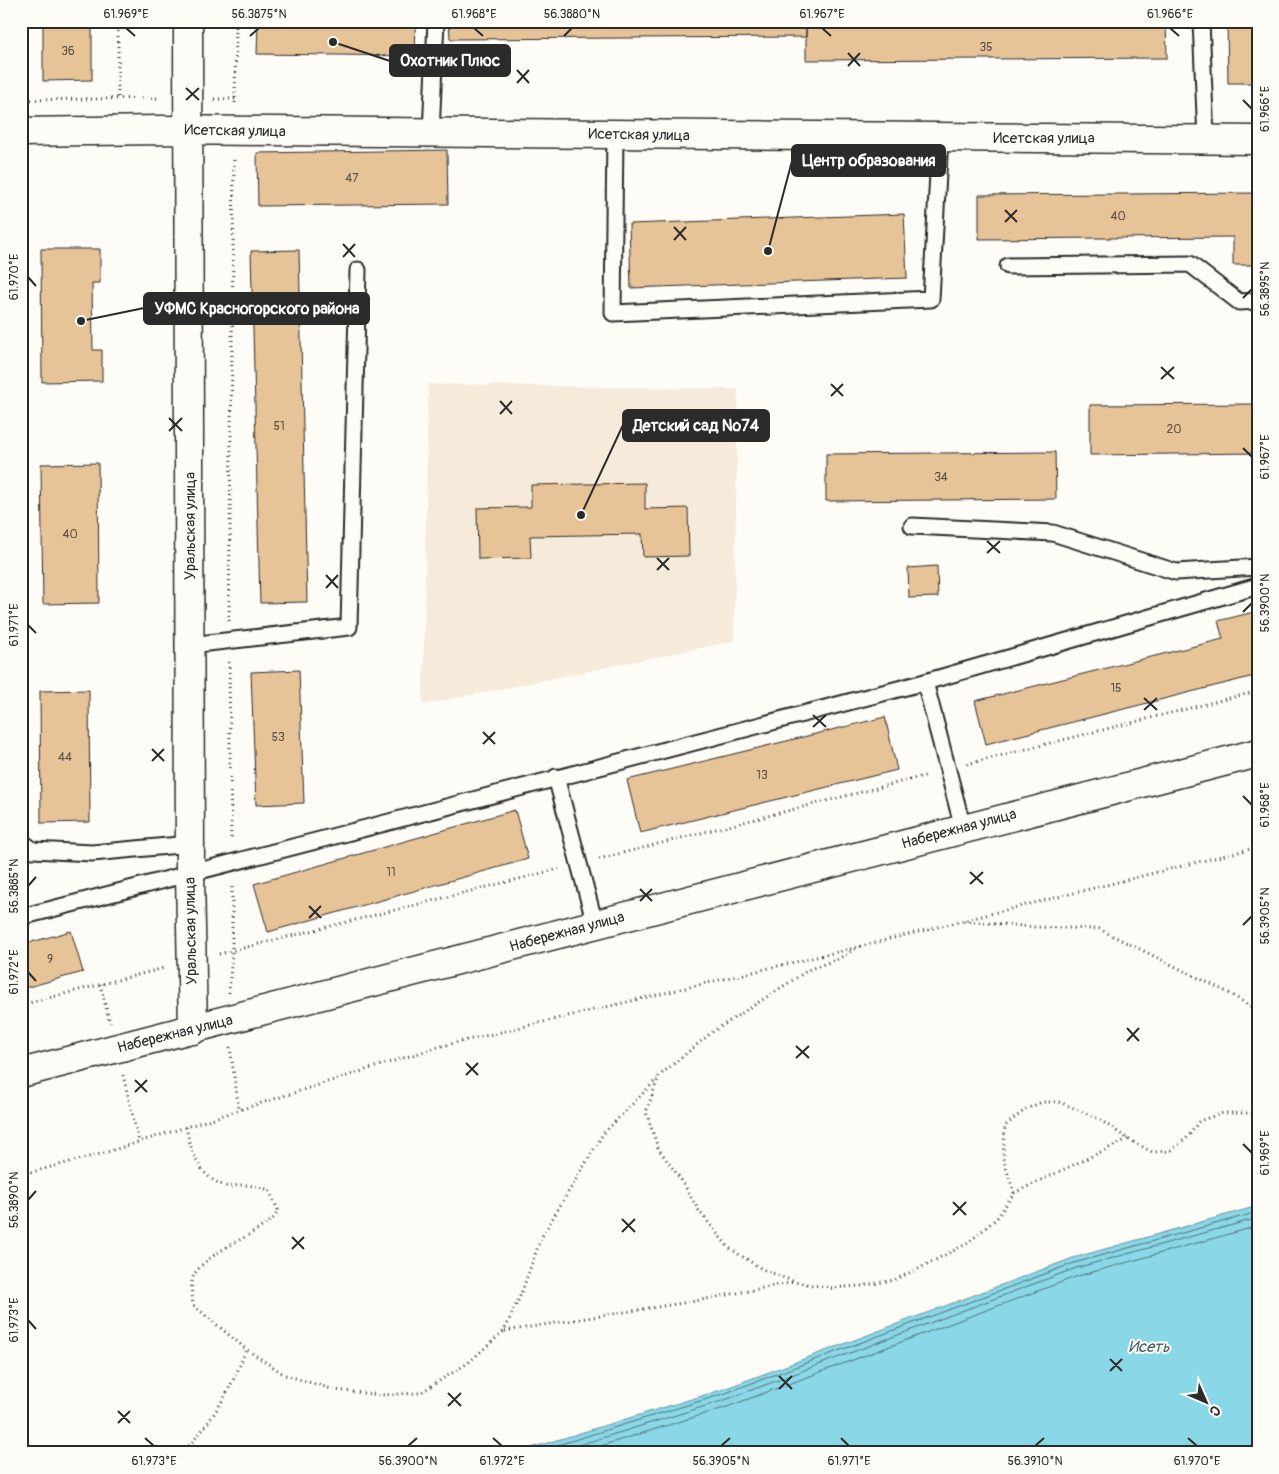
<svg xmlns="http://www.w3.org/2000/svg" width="1279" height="1474" viewBox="0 0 1279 1474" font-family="Pangolin,sans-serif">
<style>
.built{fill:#f6ebda}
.water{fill:#89d7e7;stroke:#63929c}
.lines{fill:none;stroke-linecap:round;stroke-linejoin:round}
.shore{stroke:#517076;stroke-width:1}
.building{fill:#e7c398;stroke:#2b2b2b}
.service-casing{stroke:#2b2b2b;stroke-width:19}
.minor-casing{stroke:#2b2b2b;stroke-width:31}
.path{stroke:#2b2b2b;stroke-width:3;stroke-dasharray:1 4;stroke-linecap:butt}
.service{stroke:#fdfcf7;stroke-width:15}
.minor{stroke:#fdfcf7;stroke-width:28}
.ticks{fill:none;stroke:#2b2b2b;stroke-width:2}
.labels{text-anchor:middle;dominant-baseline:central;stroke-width:4;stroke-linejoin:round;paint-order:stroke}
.number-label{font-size:12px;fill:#5a5146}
.street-label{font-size:15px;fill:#2b2b2b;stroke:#fdfcf7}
.water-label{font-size:16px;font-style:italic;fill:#475f63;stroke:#fdfcf7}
.leader{fill:none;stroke:#2b2b2b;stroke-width:2}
.callout-dot{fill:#2b2b2b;stroke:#fdfcf7;stroke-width:2}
.callout{fill:#2b2b2b;stroke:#2b2b2b;stroke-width:2}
.callout-label{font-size:16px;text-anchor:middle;font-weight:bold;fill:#fff}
.neatline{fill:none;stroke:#2b2b2b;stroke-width:2}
.ticks-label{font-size:12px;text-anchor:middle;fill:#2b2b2b}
</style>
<rect width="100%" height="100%" fill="#fdfcf7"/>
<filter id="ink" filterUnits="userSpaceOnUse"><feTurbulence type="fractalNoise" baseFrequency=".02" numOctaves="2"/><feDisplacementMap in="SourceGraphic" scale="10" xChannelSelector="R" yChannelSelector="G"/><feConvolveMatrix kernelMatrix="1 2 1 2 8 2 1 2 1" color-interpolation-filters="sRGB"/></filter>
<g filter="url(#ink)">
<path class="built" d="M428,384l310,5 -4,252 -311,64z"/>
<path class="water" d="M1258,1206v247h-734l7,-5 190,-58 352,-132z"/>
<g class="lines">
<path class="shore" d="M532,1453l191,-59 351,-131 184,-51
M553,1453l172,-53 351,-132 182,-50
M578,1453l149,-46 351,-131 180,-50"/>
</g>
<path class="building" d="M43,21h49v59l-49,1z
M258,21h158l-1,35 -158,-2z
M449,21h357v16l-356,2z
M806,21h360l1,37 -361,2z
M1227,21h31v62h-30z
M447,150l1,54 -190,2 -1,-53z
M1258,193v72h-25v-28l-254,2v-44z
M904,214l3,64 -276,10 -2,-64z
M41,249h59v34h-8l1,67h9v31l-60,1z
M299,250l8,352 -47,1 -9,-352z
M1258,404v49l-168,2v-50z
M1055,452l1,47 -230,2v-47z
M98,463l1,140 -56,1 -2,-140z
M645,483v26l43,-1 1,48 -46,1 -1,-23 -112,2 1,22 -53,1 -1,-51 54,-1v-22z
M937,566l1,31 -29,1 -1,-30z
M1258,611v64l-272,69 -11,-43 248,-62 -5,-18z
M299,670l5,133 -48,2 -5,-133z
M89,690l1,132 -49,1 -1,-132z
M885,717l12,53 -257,63 -13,-53z
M515,810l13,49 -260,73 -14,-48z
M71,931l12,41 -62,17v-44z"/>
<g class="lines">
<g class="service-casing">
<path id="service" d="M1201,21l5,119
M431,133l5,-112
M615,135l-2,178 318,-14 9,-161
M1008,266l182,-2 49,38 19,-1
M912,526l141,7 123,39 82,-5
M190,645l159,-18 9,-357
M925,682l333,-96
M556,777l39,147
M21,841l12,9 59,3 98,-9
M21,917c302,-76 602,-158 904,-235l38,146"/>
</g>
<g class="minor-casing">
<path id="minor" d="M188,21l2,853 3,156
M21,132l139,-2 1098,10
M21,1073c413,-103 824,-215 1237,-320"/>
</g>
<path class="path" d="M118,21v77
M214,99h21
M21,100l140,-2
M235,103l1,-82
M229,621l5,-464
M229,662l2,179
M967,764l291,-73
M599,859l329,-84
M964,921l70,6 65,2 130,64 29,18
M855,949l-17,10 -28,10 -99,64 -52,43 -13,36 12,36 24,33 17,30 30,37 33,21 33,13 36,6 30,-2 33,-6 24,-11 50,-26 29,-25 17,-25 -11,-35 2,-32 21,-17 16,-7h18l39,17 29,20 24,13 18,-1 18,-14 11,-16 24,-8h35
M219,954l340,-85
M100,984l10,39
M229,993l3,-42v-66
M21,1005l143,-37
M230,1047l9,63
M123,1075l16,67
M186,1127c5,25 13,51 40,59 5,1 11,-1 16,-1 10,0 18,2 27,5l9,20c-3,9 -10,13 -18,18 -18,12 -56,28 -66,47 -4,9 -2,20 -1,30l53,44 39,26 50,15 46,5 39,-2 48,-30 36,-32 17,-37 20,-56 62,-104 54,-55
M21,1175l83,-22 334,-106 420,-100 400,-100
M1014,1193l114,-54
M505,1331l196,-31 93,-18
M182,1453c29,-29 51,-66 64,-104"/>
<use href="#service" class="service"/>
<use href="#minor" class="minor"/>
</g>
</g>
<path class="ticks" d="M126,28l9,8M474,28l9,8M822,28l9,8M1170,28l9,8M250,36l9,-8M564,36l8,-8M848,53l12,13M848,66l12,-13M517,70l12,13M517,83l12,-13M186,88l13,12M186,100l13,-12M1243,100l9,9M1005,210l12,12M1005,222l12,-12M674,227l12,13M674,240l12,-13M343,244l12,13M343,257l12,-13M28,277l8,9M1243,298l9,-9M1161,367l13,12M1161,379l13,-12M831,384l12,12M831,396l12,-12M500,401l12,13M500,414l12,-13M169,418l13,13M169,431l13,-13M1243,448l9,9M987,541l13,12M987,553l13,-12M657,558l12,12M657,570l12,-12M326,575l12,13M326,588l12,-13M1243,612l9,-9M28,625l8,8M1144,698l13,12M1144,710l13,-12M813,715l13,12M813,727l13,-12M483,732l12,12M483,744l12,-12M152,749l12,12M152,761l12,-12M1243,796l9,9M970,872l13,12M970,884l13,-12M28,886l8,-9M640,889l12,12M640,901l12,-12M309,906l12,12M309,918l12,-12M1243,925l9,-9M28,972l8,9M1127,1028l12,13M1127,1041l12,-13M796,1046l13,12M796,1058l13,-12M466,1063l12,12M466,1075l12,-12M135,1080l12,12M135,1092l12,-12M1243,1144l9,9M28,1200l8,-9M953,1202l13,13M953,1215l13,-13M622,1219l13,13M622,1232l13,-13M292,1237l12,12M292,1249l12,-12M28,1320l8,9M1110,1359l12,12M1110,1371l12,-12M779,1376l13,13M779,1389l13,-13M448,1393l13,13M448,1406l13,-13M118,1411l12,12M118,1423l12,-12M145,1438l9,8M493,1438l9,8M841,1438l8,8M1188,1438l9,8M408,1446l9,-8M721,1446l9,-8M1035,1446l9,-8"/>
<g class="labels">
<g class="number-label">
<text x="986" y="47">35</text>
<text x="68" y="51">36</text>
<text x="352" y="178">47</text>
<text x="1118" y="216">40</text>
<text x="279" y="426">51</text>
<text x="1174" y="429">20</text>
<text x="941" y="477">34</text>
<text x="70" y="534">40</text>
<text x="1116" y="688">15</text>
<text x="278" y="737">53</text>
<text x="65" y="757">44</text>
<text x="762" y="775">13</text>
<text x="391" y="872">11</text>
<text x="50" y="959">9</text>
</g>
<g class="street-label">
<text transform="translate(235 131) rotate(1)">Исетская улица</text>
<text transform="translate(639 135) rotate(1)">Исетская улица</text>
<text x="1044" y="138">Исетская улица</text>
<text transform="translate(190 526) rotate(-90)">Уральская улица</text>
<text transform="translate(959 829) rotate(-15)">Набережная улица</text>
<text transform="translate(191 931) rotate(-91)">Уральская улица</text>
<text transform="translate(567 932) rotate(-15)">Набережная улица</text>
<text transform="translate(175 1034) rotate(-14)">Набережная улица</text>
</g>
<g class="water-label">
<text x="1149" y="1347">Исеть</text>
</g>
</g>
<path class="leader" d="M333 42L390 61M768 251L792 161M81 321L144 308M581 515L623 425"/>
<g class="callout-dot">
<circle cx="333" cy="42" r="5"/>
<circle cx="768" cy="251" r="5"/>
<circle cx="81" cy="321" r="5"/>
<circle cx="581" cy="515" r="5"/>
</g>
<g class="callout">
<rect x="390" y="45" width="120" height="31" rx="5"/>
<rect x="792" y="145" width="153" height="31" rx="5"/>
<rect x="144" y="293" width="225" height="31" rx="5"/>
<rect x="623" y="410" width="146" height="31" rx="5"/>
</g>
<g class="callout-label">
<text x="450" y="66">Охотник Плюс</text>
<text x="869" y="166">Центр образования</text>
<text x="257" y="314">УФМС Красногорского района</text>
<text x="696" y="431">Детский сад №74</text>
</g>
<rect width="1279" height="1474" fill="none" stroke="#fdfcf7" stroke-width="55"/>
<g transform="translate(1206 1402) rotate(135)" stroke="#fdfcf7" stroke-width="4" paint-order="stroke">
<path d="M0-4L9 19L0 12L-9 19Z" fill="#2b2b2b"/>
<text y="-8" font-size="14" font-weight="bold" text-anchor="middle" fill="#2b2b2b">С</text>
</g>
<rect x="28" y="28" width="1224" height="1418" class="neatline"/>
<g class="ticks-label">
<text x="126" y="18">61.969°E</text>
<text x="259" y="18">56.3875°N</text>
<text x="474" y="18">61.968°E</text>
<text x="572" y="18">56.3880°N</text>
<text x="822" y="18">61.967°E</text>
<text x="1170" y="18">61.966°E</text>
<text transform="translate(1265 109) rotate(-90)" y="4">61.966°E</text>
<text transform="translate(14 277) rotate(-90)" y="4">61.970°E</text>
<text transform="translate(1265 289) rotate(-90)" y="4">56.3895°N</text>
<text transform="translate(1265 457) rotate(-90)" y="4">61.967°E</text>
<text transform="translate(1265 603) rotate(-90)" y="4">56.3900°N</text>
<text transform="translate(14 625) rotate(-90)" y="4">61.971°E</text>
<text transform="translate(1265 805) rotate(-90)" y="4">61.968°E</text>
<text transform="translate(14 886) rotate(-90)" y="4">56.3885°N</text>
<text transform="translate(1265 916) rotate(-90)" y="4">56.3905°N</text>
<text transform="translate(14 972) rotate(-90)" y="4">61.972°E</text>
<text transform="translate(1265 1153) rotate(-90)" y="4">61.969°E</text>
<text transform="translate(14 1200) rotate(-90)" y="4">56.3890°N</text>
<text transform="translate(14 1320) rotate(-90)" y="4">61.973°E</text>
<text x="154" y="1465">61.973°E</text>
<text x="408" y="1465">56.3900°N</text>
<text x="502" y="1465">61.972°E</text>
<text x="721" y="1465">56.3905°N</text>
<text x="849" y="1465">61.971°E</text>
<text x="1035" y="1465">56.3910°N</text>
<text x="1197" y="1465">61.970°E</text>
</g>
</svg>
